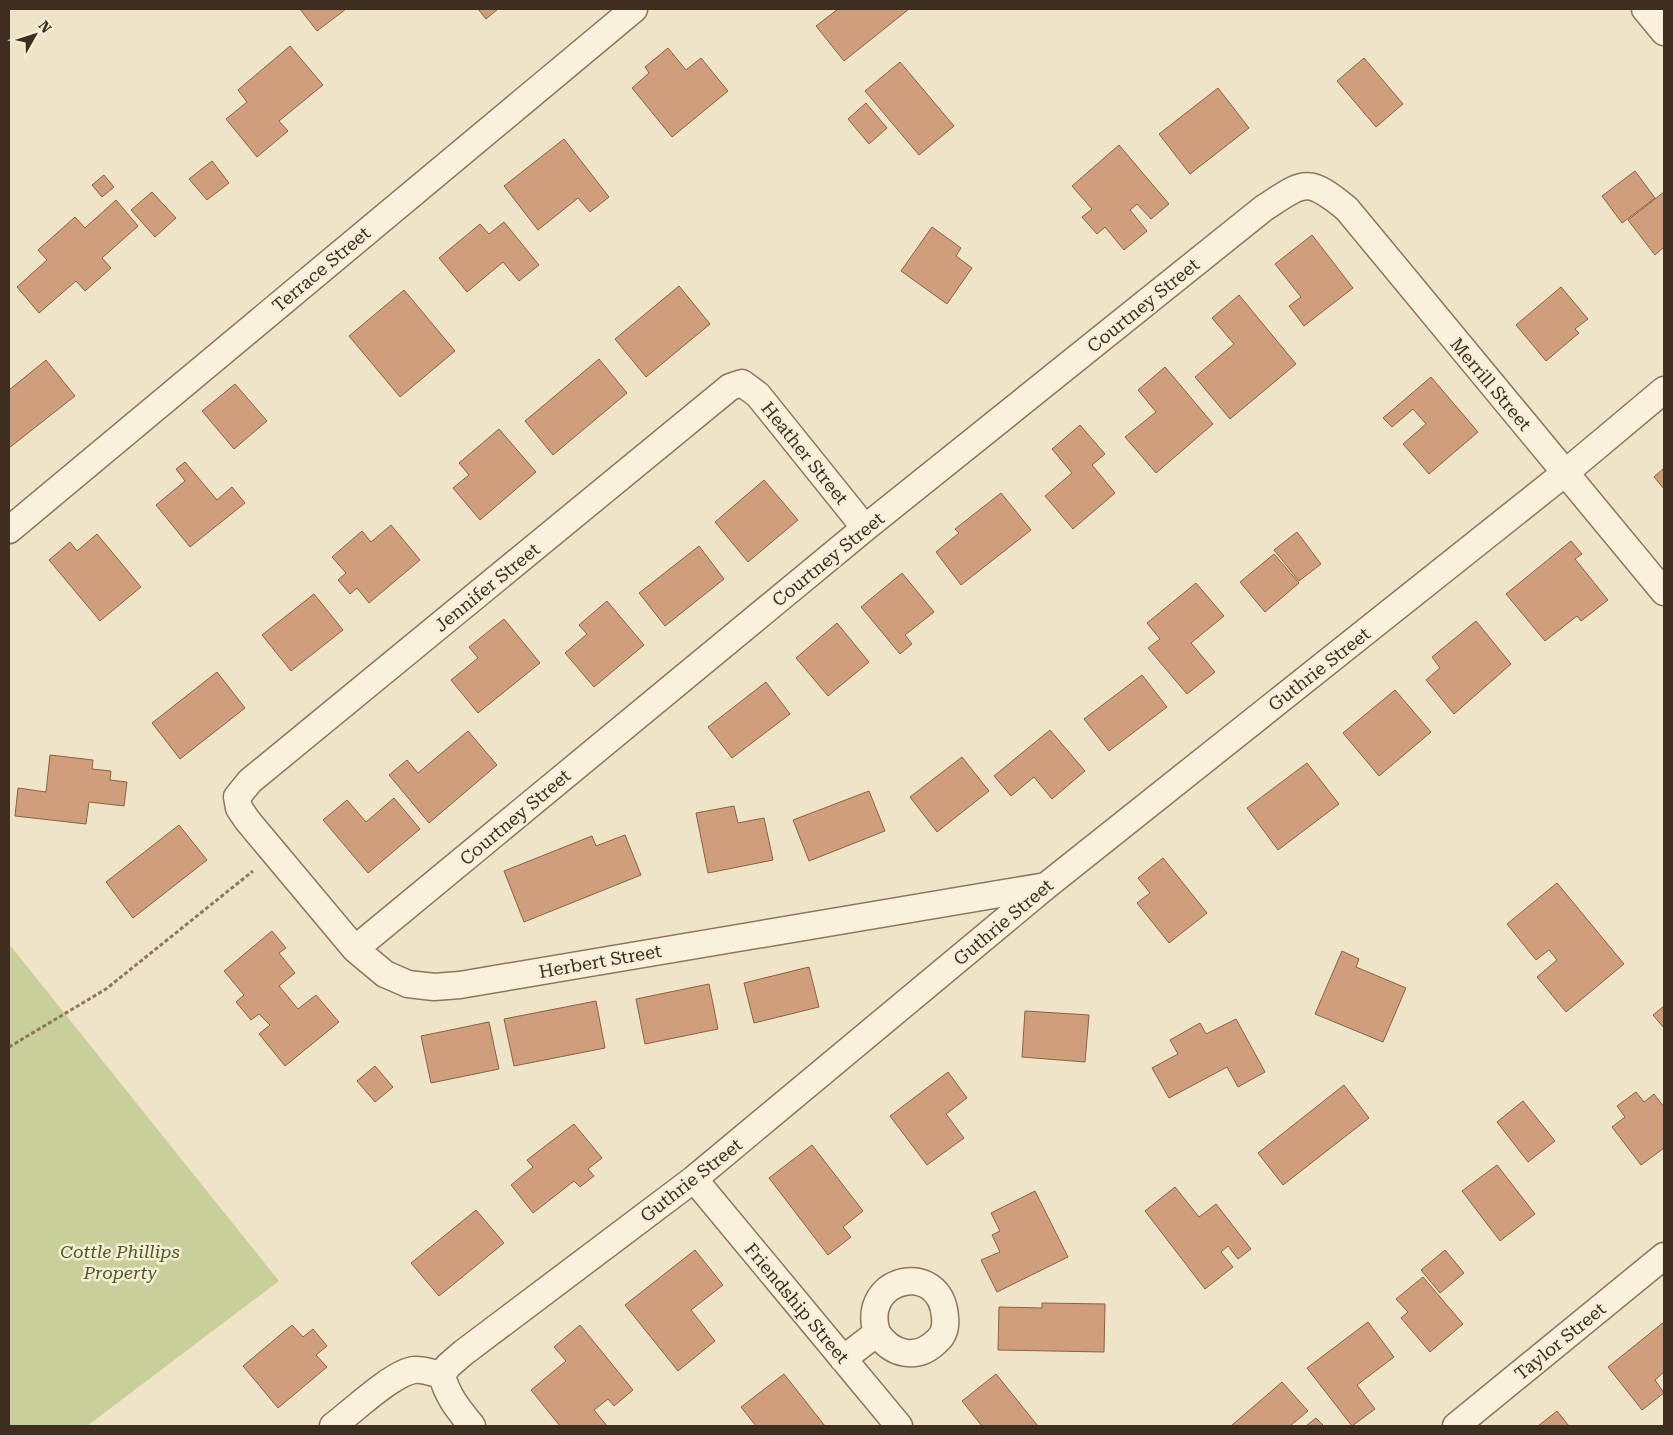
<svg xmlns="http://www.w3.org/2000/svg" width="1673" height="1435" viewBox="0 0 1673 1435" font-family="'Roboto Serif',serif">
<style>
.green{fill:#c9cf9b}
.building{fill:#cf9f7d;stroke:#8d5f41}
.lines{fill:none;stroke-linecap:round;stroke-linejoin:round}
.minor-casing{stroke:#8d765c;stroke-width:29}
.path{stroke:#8d765c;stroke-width:3;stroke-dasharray:4 2.5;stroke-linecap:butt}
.minor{stroke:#faf1dc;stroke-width:26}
.labels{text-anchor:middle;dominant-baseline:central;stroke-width:5;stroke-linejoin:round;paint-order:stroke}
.street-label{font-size:18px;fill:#3d2e20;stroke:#f7eed8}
.park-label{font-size:18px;font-style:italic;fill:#4d5a26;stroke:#f7eed8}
</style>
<rect width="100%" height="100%" fill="#f0e4c8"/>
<path class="green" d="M9,944l270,337 -192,145h-78z"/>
<path class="building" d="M300,9h46l-29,22z
M478,9h20l-12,10z
M838,9h71l-65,52 -28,-35z
M290,46l33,39 -44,36 9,10 -31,26 -31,-38 21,-17 -9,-12z
M668,48l18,22 15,-12 27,33 -56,46 -40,-49 17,-15 -4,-6z
M1364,58l39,46 -27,23 -39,-46z
M900,62l54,64 -35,29 -54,-64z
M1218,88l31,40 -59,46 -31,-40z
M866,103l21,25 -18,16 -21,-25z
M564,139l45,58 -19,15 -12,-14 -40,32 -34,-44z
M1119,145l50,59 -18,15 -14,-15 -7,6 17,21 -23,19 -19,-23 -8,7 -15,-17 10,-8 -20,-23z
M212,161l17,22 -22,17 -18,-21z
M1635,171l20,27 -33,25 -20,-27z
M104,175l10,12 -12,10 -10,-12z
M152,192l24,26 -21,19 -24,-27z
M1664,192v55l-9,8 -27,-35z
M116,200l22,26 -36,32 9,10 -26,23 -9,-10 -37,32 -22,-26 30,-27 -9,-10 37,-33 10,11z
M504,222l35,43 -20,16 -16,-19 -36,30 -28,-34 41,-34 9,10z
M932,227l29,21 -5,8 16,12 -25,36 -46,-33z
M1312,235l41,53 -49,38 -15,-20 12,-9 -26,-33z
M679,286l31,38 -64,53 -31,-38z
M1561,287l27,32 -13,10 4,4 -33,28 -30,-36z
M404,290l51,61 -55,46 -51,-61z
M1239,295l57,69 -66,55 -35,-42 39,-33 -22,-26z
M599,359l28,34 -74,62 -28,-34z
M46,360l29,36 -66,52v-58z
M1165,367l48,57 -57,49 -31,-36 31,-25 -18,-22z
M1431,377l47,55 -49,42 -26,-30 23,-20 -13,-15 -21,18 -9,-9z
M235,384l32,37 -33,28 -32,-38z
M1080,425l25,29 -13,11 23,28 -42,36 -28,-33 27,-23 -20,-24z
M499,429l37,43 -56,48 -27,-32 16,-13 -10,-12z
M185,462l32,38 15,-13 13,16 -55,44 -34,-42 29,-24 -9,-12z
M1664,468v21l-10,-12z
M764,480l34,40 -50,42 -33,-40z
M1001,493l30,37 -70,55 -25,-33 23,-19 -4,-4z
M391,525l29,35 -51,43 -12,-15 -7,6 -12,-14 8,-7 -14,-16 30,-26 9,11z
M1297,532l24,32 -22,17 -25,-31z
M97,534l44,53 -41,34 -51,-61 21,-18 7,9z
M1571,541l11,13 -7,5 33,41 -27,21 -4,-5 -32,25 -39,-47z
M699,546l25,33 -59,47 -26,-33z
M1274,554l25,29 -34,29 -25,-30z
M902,573l32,39 -29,23 7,9 -12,10 -39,-47z
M1196,583l28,33 -33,27 24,29 -28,22 -39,-46 12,-9 -13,-16z
M314,594l29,36 -52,41 -29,-36z
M607,601l37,44 -50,42 -29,-34 22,-19 -8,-9z
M504,619l36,44 -62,50 -27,-33 27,-22 -9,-11z
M1476,621l35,43 -57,50 -28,-34 14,-12 -8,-11z
M837,623l32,39 -41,34 -32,-38z
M217,672l28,36 -65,51 -28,-36z
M1142,675l25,32 -58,44 -25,-32z
M766,682l24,32 -58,44 -24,-31z
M1395,690l36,42 -52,44 -36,-43z
M1050,730l35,41 -33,28 -18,-22 -23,19 -17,-20z
M468,731l29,34 -68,58 -40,-48 18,-15 11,13z
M50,755l43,5 -1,9 19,2 -1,9 17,2 -3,24 -35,-4 -3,22 -71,-8 3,-28 28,4z
M962,757l27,34 -52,41 -27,-35z
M1307,763l32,41 -61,46 -31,-42z
M869,791l16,40 -76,30 -16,-41z
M394,798l26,31 -52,44 -45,-53 24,-20 19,22z
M734,806l4,17 26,-5 9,42 -65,13 -12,-60z
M179,825l28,35 -74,58 -27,-36z
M625,835l16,40 -117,47 -20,-51 88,-35 4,10z
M1163,858l44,55 -38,30 -32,-40 13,-10 -12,-15z
M1557,883l67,81 -58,48 -29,-35 20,-17 -8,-10 -13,10 -29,-36z
M272,931l14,17 -7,5 16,20 -16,13 19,23 18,-14 23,27 -54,44 -26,-32 11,-9 -11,-11 -8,6 -15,-18 8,-7 -20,-24z
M1342,951l17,8 -3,8 50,21 -23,54 -68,-28z
M809,967l10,40 -65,16 -10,-40z
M709,984l9,45 -73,15 -9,-45z
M596,1001l9,47 -91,18 -10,-47z
M1664,1006v22l-11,-13z
M1025,1011l64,4 -4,47 -63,-5z
M1236,1019l29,53 -27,15 -11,-20 -58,31 -17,-30 26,-14 -8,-14 30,-17 6,11z
M489,1022l10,47 -68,14 -10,-47z
M375,1066l18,21 -18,15 -18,-21z
M948,1072l19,26 -21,16 18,24 -37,27 -37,-49z
M1344,1085l25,33 -86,67 -25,-32z
M1636,1092l8,10 10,-8 10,13v41l-23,17 -29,-38 13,-10 -8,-11z
M1523,1101l32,40 -27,21 -31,-40z
M574,1124l28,34 -14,11 6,7 -14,11 -6,-6 -41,32 -22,-28 22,-18 -6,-7z
M812,1145l51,66 -20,16 8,10 -23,18 -59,-77z
M1497,1165l38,49 -35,27 -38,-50z
M1175,1187l24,30 17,-13 35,45 -13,10 -10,-13 -7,6 12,15 -28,22 -60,-78z
M1035,1191l33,66 -71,35 -16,-32 19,-8 -8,-17 8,-4 -9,-18z
M476,1210l28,33 -65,53 -28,-33z
M695,1250l28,35 -32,25 24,31 -37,30 -53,-66z
M1445,1250l19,23 -24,20 -19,-23z
M1423,1277l40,47 -33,28 -29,-34 7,-6 -12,-13z
M1042,1303l63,1 -1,48 -106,-2 1,-43 43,1z
M1368,1322l26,35 -37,28 18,24 -23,17 -45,-58z
M1664,1322v50l-9,8 9,13 -22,17 -34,-43z
M292,1325l11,12 10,-8 14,17 -11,9 11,12 -49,41 -35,-42z
M580,1325l53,65 -19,16 -6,-7 -14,11 13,16h-47l-29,-36 35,-29 -12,-14z
M784,1374l41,52h-69l-15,-19z
M996,1374l42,52h-56l-20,-25z
M1282,1382l26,29 -18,15h-59z
M1557,1411l12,15h-31z
M1316,1418l8,8h-18z"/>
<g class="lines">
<g class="minor-casing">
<path id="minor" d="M1645,9l19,23
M865,528l-107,-133 -16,-12 -12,4 -480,394 -13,16 2,11 8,12 108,129 30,25 23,10 26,3 26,-2 586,-99
M9,530l625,-521
M355,949l510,-421 399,-320c40,-26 43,-32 83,1l317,383
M694,1179l205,247
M843,1359l34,-26c-18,-56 64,-74 68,-16 1,9 -1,18 -8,24 -20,20 -45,14 -60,-8
M442,1375c5,21 17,35 30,51
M333,1426c19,-14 59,-53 81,-56 8,-1 20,3 28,5l6,-9 15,-13 231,-174 352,-293 519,-413 99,-83
M1456,1426l208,-170"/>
</g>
<path class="path" d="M9,1047l97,-58 147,-118"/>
<use href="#minor" class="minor"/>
</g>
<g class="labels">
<g class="street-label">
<text transform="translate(321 269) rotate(-40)">Terrace Street</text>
<text transform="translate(1143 305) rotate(-39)">Courtney Street</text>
<text transform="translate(1491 384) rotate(50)">Merrill Street</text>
<text transform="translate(805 453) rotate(51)">Heather Street</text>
<text transform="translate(828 559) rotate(-39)">Courtney Street</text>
<text transform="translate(487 587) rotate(-39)">Jennifer Street</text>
<text transform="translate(1319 669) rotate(-38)">Guthrie Street</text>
<text transform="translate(515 817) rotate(-40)">Courtney Street</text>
<text transform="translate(1003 922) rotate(-40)">Guthrie Street</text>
<text transform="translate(600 961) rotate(-10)">Herbert Street</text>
<text transform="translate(691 1180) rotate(-38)">Guthrie Street</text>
<text transform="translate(797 1303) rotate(50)">Friendship Street</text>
<text transform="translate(1560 1341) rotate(-39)">Taylor Street</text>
</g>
<g class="park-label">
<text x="120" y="1251">Cottle Phillips<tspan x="120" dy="21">Property</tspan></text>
</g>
</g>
<rect width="1673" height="1435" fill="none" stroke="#3d2e20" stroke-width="20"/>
<g transform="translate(35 35) rotate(51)" stroke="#f7eed8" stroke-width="4" paint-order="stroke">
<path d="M0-4L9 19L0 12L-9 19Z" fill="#3d2e20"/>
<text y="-8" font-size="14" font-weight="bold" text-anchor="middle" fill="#3d2e20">N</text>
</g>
</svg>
